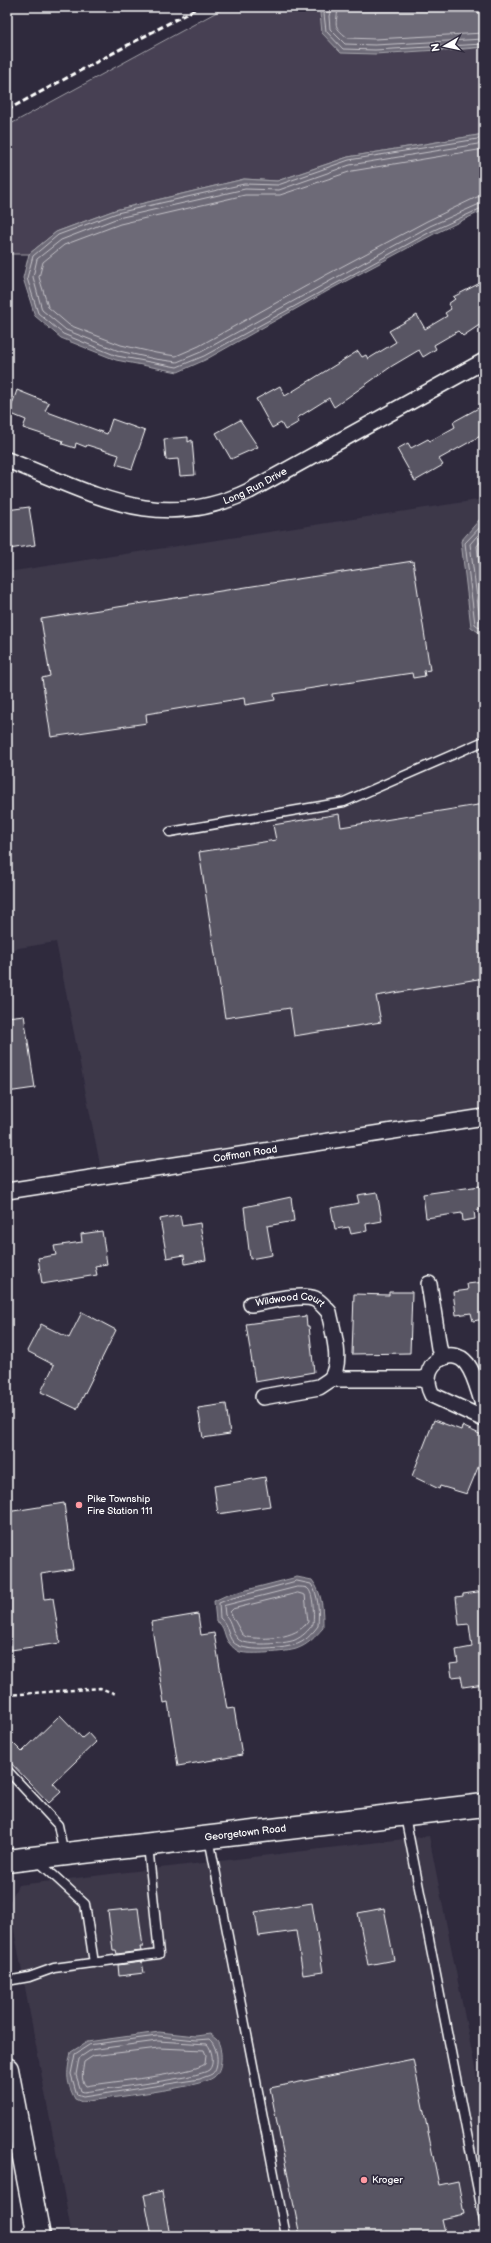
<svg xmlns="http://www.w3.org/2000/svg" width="491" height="2243" viewBox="0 0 491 2243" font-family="'Balsamiq Sans',sans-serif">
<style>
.built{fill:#3c3749}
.green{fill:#464152;stroke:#a2a0a8}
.water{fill:#6d6a77;stroke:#a7a6ad}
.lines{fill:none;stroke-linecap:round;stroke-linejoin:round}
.shore{stroke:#c5c3c9;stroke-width:1}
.building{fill:#595564;stroke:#fff}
.lane-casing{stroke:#fff;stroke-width:11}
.street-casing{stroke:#fff;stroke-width:18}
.secondary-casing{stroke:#fff;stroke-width:25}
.path{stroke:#fff;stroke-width:2.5;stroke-dasharray:4 3;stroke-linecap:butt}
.lane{stroke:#2f2a3d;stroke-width:8}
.street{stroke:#2f2a3d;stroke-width:15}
.secondary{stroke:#2f2a3d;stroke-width:22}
.rail{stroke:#fff;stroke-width:3;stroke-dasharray:6 3;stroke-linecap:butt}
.poi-dot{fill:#ff9aa2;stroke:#2f2a3d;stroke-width:1.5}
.labels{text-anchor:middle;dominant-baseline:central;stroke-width:3.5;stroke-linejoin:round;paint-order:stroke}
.street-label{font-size:10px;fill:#fff;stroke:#2f2a3d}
.poi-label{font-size:10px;fill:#fff;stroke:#2f2a3d;text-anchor:start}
</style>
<rect width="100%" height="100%" fill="#2f2a3d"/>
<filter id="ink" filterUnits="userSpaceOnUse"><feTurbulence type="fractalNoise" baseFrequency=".025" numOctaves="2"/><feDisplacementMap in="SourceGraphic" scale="8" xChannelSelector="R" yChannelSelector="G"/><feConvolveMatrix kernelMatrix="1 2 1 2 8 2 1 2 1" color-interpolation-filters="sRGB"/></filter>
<g filter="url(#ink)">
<path class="built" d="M484,499v609l-383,62 -45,-228 -49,8v-378z
M429,1836l55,277v123h-412l-63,-333 9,-18z"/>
<path class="green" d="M226,7h98l-4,6 125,38 39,-4v87l-136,23 -71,24 -33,-2 -129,31 -59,22 -27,22h-22v-128z"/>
<path class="water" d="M324,7h160v40l-109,7 -34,-1 -19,-20 -2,-20z
M484,134v76l-50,24 -101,54 -128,72 -27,12 -62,-12 -55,-22 -26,-22 -12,-38 6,-24 27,-22 59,-22 129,-31 33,2 71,-24z
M480,519h4v117l-13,-9 -10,-86z
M297,1577l15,3c11,14 11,31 11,48 -8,9 -15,17 -27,21 -9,3 -47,6 -56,3 -3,-1 -8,-5 -10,-8 -7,-7 -4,-18 -14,-23l-2,-20 13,-6z
M159,2032l37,4 14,-2c2,2 5,4 7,6 6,9 6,30 -3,37 -13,11 -109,21 -132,25l-7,-3c-10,-19 -8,-27 -4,-47l16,-10z"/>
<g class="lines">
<path class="shore" d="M327,7l-3,7 2,17 17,18 32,1 109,-6
M332,7l-3,9 1,13 15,15 30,1 109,-6
M338,7c-1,18 -7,18 10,31l27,1 109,-6
M484,138l-135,22 -71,25 -34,-1 -127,29 -59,22 -25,21 -6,22 11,35 25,21 54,22 60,11 27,-11 228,-125 52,-24
M484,143l-134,22 -71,25 -34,-1 -127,29 -57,22 -24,19 -4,18 9,33 24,20 53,21 36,8 22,3 24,-10 229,-126 54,-24
M484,149l-132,22 -72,24h-35l-125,29 -56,21 -21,17 -4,15 9,30 21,18 52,20 35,8 20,3 23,-10 127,-71 101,-54 50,-24 7,-1
M484,523l-19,20 10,81 9,7
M484,528l-14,16 10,77 4,4
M484,537l-7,9 7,61
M297,1581l14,3c8,11 8,28 7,42 -6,8 -14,17 -24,19 -13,4 -51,8 -61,-3 -6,-7 -5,-18 -13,-24l-1,-15 10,-4z
M297,1587c3,0 8,0 10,1 7,4 7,29 6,36 -5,7 -10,12 -18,16 -10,4 -50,7 -57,-1 -7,-7 -6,-18 -13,-24l-1,-9z
M298,1593l7,2 3,27c-13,17 -43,18 -62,15l-4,-3 -12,-22 3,-3z
M158,2036l38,4 13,-1c8,6 12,27 3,35 -3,2 -9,3 -12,5l-117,18 -6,-2 -6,-21 4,-20 14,-9z
M158,2041l49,3c5,5 8,20 2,26 -10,8 -106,19 -125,22l-3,-1 -5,-16 3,-17 12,-8z
M159,2048l45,2 2,5 -1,9c-13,10 -97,18 -119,22 -6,-6 -3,-16 -2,-24l9,-6z"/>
</g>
<path class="building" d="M484,281v41l-21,14 -5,-5 -24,14 2,4 -13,8 -4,-7 -27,16 -58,41 -5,-9 -32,20 2,4 -14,8 -4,-7 -9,5 -16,-29 24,-13 5,10 73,-45 4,6 4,-2 2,4 28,-17 -7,-11 28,-16 8,14 22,-13 -2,-3 6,-4 -3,-5 7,-5 -2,-2z
M17,390l32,13 -4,8 62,23 5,-15 33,12 -13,38 -16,-5 3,-9 -32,-10 -1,2 -10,-4 -1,5 -13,-4 1,-3 -40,-13 3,-8 -17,-7z
M484,405v29l-45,25 4,6 -28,16 -18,-32 11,-6 3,5 17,-9 2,2 25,-14 -2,-5z
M240,420l18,27 -27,12 -15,-26z
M188,437v5l4,-2 3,35 -15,1 -2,-17 -12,1 -2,-21z
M29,507l6,38 -26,4 -2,-39z
M413,561l17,109 -6,1 1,5 -12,2 -1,-5 -138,21 1,6 -30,5 -1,-7 -98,16 1,9 -96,14 -9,-59 8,-2 -9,-57z
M484,804v174l-108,18 5,26 -87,14 -4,-28 -65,10 -26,-166 77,-12 -3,-15 66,-11 2,13z
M24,1015l11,73 -28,4v-75z
M480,1186l3,23 -9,2 1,8 -12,2 -1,-8 -36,5 -3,-24z
M377,1192l5,29 -16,3 1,7 -16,3 -2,-7 -14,2 -4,-21 28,-5 -2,-8z
M291,1197l3,24 -27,5 5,29 -22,4 -6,-52z
M180,1215l2,11 18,-3 6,37 -21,4 -1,-9 -17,3 -7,-39z
M102,1231l5,33 -12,2 2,9 -55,9 -4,-26 18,-3 -2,-9 28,-4 -1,-8z
M484,1282v37l-11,2 -2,-8 -15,2 -3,-23 15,-2 -1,-6z
M389,1292h23l-2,61 -58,1 2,-60 35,1z
M82,1312l34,18 -39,79 -36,-17 13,-27 -27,-14 14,-27 28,14z
M306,1316l1,10h2l5,46 -59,10 -9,-58z
M226,1404l4,30 -27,4 -5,-30z
M434,1420l27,10 1,-4 22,10v17l-17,41 -27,-8 -1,3 -27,-13z
M265,1477l5,29 -52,8 -4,-28z
M64,1503l9,66 -32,5 3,25 9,-1 7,45 -49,7 -2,-11 -2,1v-128z
M484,1591v93l-21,3 -2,-11 -9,1 -2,-13 8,-1 -2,-13 16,-3 -3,-23 -10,1 -3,-28 7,-1v-2z
M198,1614l3,21 13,-2 13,76 7,-1 8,47 -64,11 -10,-64 -4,1 -13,-81z
M60,1715l22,23 6,-5 8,9 -43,41 8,9 -12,11 -42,-44v-10l6,-6 9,9z
M312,1903l11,69 -20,3 -7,-44 -37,5 -4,-24z
M138,1908l5,39h-3l1,4 -24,3 -1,-4h-3l-5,-39z
M384,1908l10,52 -26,5 -10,-52z
M142,1962l2,11 -25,3 -1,-11z
M413,2059l26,126 19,-4 6,33 -22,5 4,17h-146l-30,-148z
M162,2191l8,45h-18l-8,-41z"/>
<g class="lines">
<g class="lane-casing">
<path id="lane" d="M170,832l174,-30 140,-61
M7,1770l51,55 6,29
M405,1816l79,405
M209,1838l77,398
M38,1861l47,43 9,59
M7,1981l22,-4 25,-9 105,-14 -11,-109
M24,2236l8,-13"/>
</g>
<g class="street-casing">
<g id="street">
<path id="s1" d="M7,460c86,33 151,75 242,31l235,-130"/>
<path id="s2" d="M7,1191l477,-74"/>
<path d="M429,1284l10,64 3,10"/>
<path id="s3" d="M251,1304c15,-2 50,-11 64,-5 6,3 9,8 14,13 4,21 14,48 2,67"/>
<path d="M263,1397l56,-10 12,-8h96"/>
<path d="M484,1407c-5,-13 -8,-31 -17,-43 -15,-20 -51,-1 -35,31l52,24"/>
</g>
</g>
<g class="secondary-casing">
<g id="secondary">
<path id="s4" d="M7,1861l477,-56"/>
<path d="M7,2069l32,167"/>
</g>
</g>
<path class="path" d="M7,1695l93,-7 16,6"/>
<use href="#lane" class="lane"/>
<use href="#street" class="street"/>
<use href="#secondary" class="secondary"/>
<path class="rail" d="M7,110l192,-103"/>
</g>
</g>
<g class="poi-dot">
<circle cx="79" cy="1505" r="4"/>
<circle cx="364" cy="2180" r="4"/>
</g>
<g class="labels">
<g class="street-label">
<text stroke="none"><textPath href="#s1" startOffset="261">Long Run Drive</textPath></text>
<text stroke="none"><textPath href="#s2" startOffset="241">Coffman Road</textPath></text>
<text stroke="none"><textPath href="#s3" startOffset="40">Wildwood Court</textPath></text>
<text stroke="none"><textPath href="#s4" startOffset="240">Georgetown Road</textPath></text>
</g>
<g class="poi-label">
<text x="87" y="1499">Pike Township<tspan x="87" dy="12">Fire Station 111</tspan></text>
<text x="372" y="2180">Kroger</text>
</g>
</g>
<rect width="491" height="2243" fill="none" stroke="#2f2a3d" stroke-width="24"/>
<rect x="12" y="12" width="467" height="2219" fill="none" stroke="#fff" stroke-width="1.5" filter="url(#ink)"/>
<g transform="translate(445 46) rotate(261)" stroke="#2f2a3d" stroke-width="3" paint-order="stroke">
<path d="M0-3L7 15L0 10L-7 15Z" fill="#ffffff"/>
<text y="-6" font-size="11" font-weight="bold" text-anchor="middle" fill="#ffffff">N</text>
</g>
</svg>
